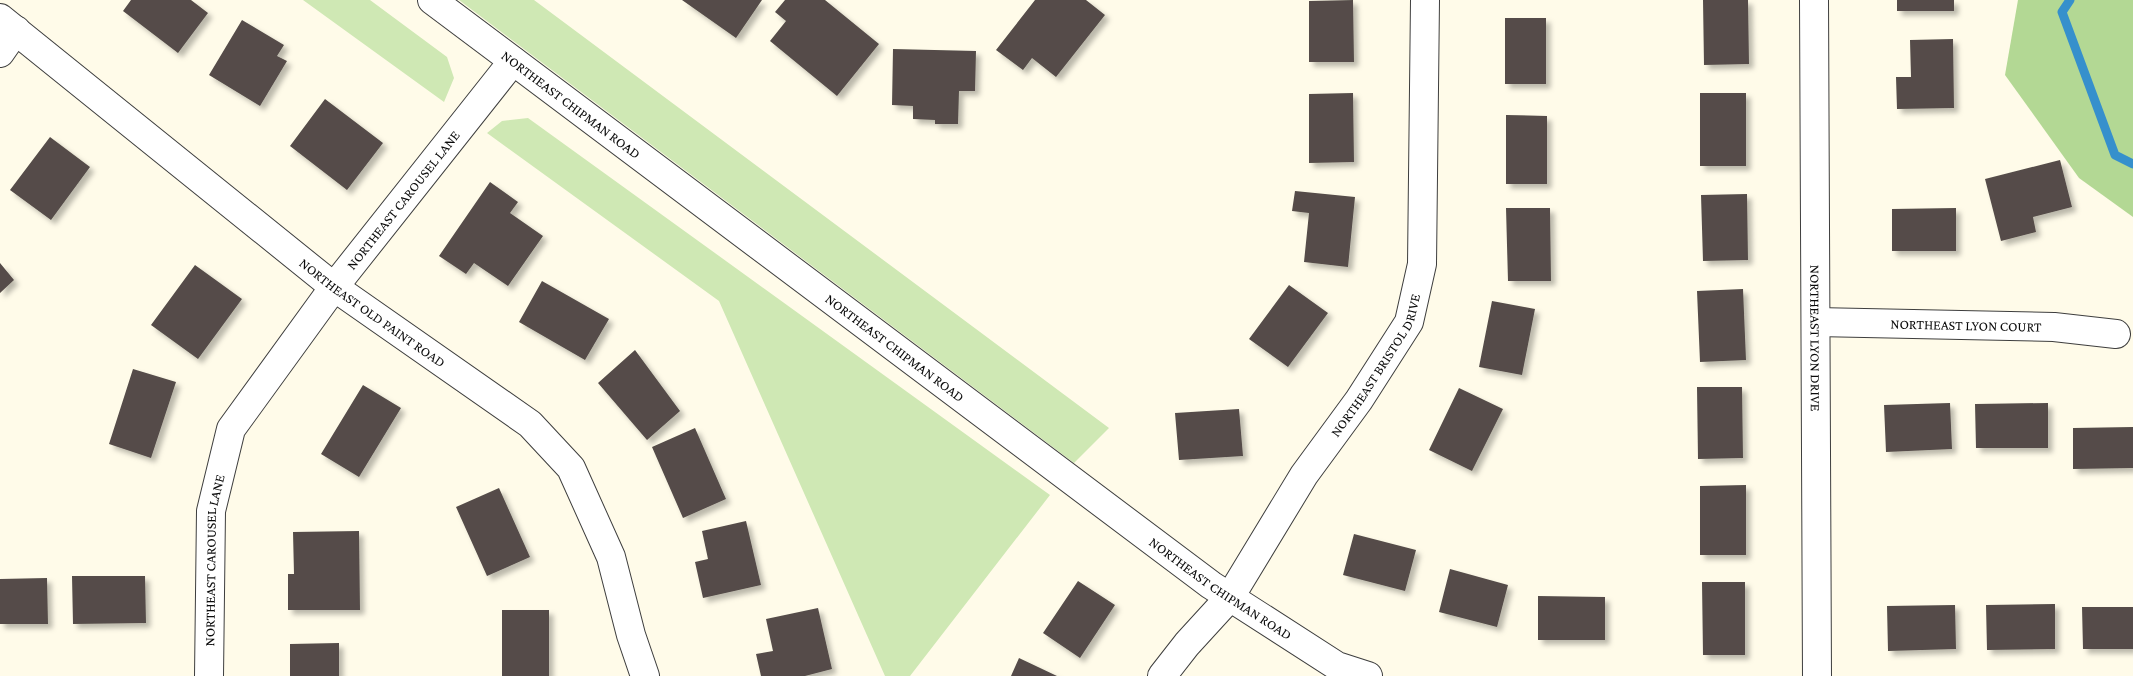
<svg xmlns="http://www.w3.org/2000/svg" width="2133" height="676" viewBox="0 0 2133 676" font-family="'Crimson Pro',serif">
<style>
.green{fill:#cfe8b4}
.forest{fill:#b3d894}
.lines{fill:none;stroke-linecap:round;stroke-linejoin:round}
.stream{stroke:#3690cc;stroke-width:9}
.building{fill:#544c48;filter:url(#shadow)}
.street-casing{stroke:#3e3e3e;stroke-width:30}
.street{stroke:#fff;stroke-width:28}
.labels{text-anchor:middle;dominant-baseline:central;stroke-width:5;stroke-linejoin:round;paint-order:stroke}
.street-label{font-size:14px;fill:#0b0b0b;stroke:#fff}
</style>
<defs>
<filter id="shadow"><feDropShadow dx="4.5" dy="4.5" stdDeviation="2.5" flood-color="#0004"/></filter>
</defs>
<rect width="100%" height="100%" fill="#fffbe9"/>
<path class="green" d="M303,0h67l77,57 7,21 -10,24z
M459,0h75l575,428 -35,35z
M528,118l522,377 -140,181h-25l-166,-375 -232,-168 15,-12z"/>
<path class="forest" d="M2018,0h115v217l-54,-39 -74,-103z"/>
<g class="lines">
<path class="stream" d="M2070,0l-8,12 53,143 18,9"/>
</g>
<path class="building" d="M131,0h60l17,13 -30,40 -55,-42z
M682,0h80l-26,38z
M785,0h40l54,44 -42,52 -67,-55 16,-20 -11,-9z
M1035,0h51l19,15 -49,62 -24,-19 -9,12 -27,-20z
M1353,0l1,62h-45v-61z
M1703,0h45l1,64 -45,1z
M1897,0h57v11h-57z
M1505,18h41v66h-41z
M242,20l42,25 -7,11 10,5 -27,45 -51,-31z
M1953,39l1,69 -57,1 -1,-32h15l-1,-37z
M893,49l83,2 -1,40h-16l-1,33h-23v-4l-22,-1v-13l-21,-1z
M1353,93l1,69 -45,1v-69z
M1700,93h46v73h-46z
M325,99l58,44 -36,47 -57,-44z
M1506,115l41,1v68h-41z
M50,137l40,30 -39,53 -41,-30z
M2060,160l12,47 -39,10 3,15 -35,9 -16,-62z
M490,182l28,20 -8,11 33,23 -35,50 -34,-23 -8,11 -27,-18z
M1295,191l60,6 -7,70 -44,-5 5,-49 -17,-2z
M1747,194l1,66 -45,1 -2,-66z
M1506,208h44l1,73h-43z
M1956,208v43h-64v-42z
M0,263l14,17 -14,13z
M195,265l47,34 -44,60 -47,-34z
M542,281l67,38 -24,41 -66,-38z
M1289,285l39,28 -40,54 -39,-28z
M1743,289l3,71 -46,2 -3,-71z
M1492,301l43,8 -13,66 -43,-8z
M635,350l45,61 -33,29 -49,-57z
M133,369l43,13 -25,76 -42,-14z
M363,385l38,23 -42,69 -38,-23z
M1697,387h45l1,71 -45,1z
M1459,388l44,21 -31,62 -43,-21z
M1950,403l2,46 -66,3 -2,-47z
M2048,403v45h-72l-1,-44z
M1239,409l4,47 -64,4 -4,-47z
M2133,427v41l-60,1v-41z
M695,428l31,71 -43,19 -31,-71z
M1746,485v70h-46v-69z
M499,488l31,69 -43,19 -31,-69z
M746,521l15,64 -58,13 -8,-36 13,-3 -6,-28z
M359,531l1,79h-72v-36h6l-1,-42z
M1354,534l62,16 -11,41 -62,-16z
M1450,569l58,16 -11,42 -58,-15z
M72,576h73l1,47 -73,1z
M47,578l1,46h-48v-45z
M1078,581l37,24 -35,53 -37,-25z
M1702,582h43v73h-42z
M1538,596l67,1v43h-67z
M2055,604v45l-68,1 -1,-45z
M1955,605l1,44 -68,2 -1,-45z
M2082,607h51v42h-50z
M818,608l14,61 -27,7h-44l-5,-22 17,-3 -7,-32z
M502,610h47v66h-47z
M339,643v33h-49v-32z
M1019,658l38,18h-46z"/>
<g class="lines">
<g class="street-casing">
<g id="street">
<path id="s1" d="M432,0l779,585 126,81 31,10"/>
<path id="s2" d="M1814,0l3,676"/>
<path id="s3" d="M0,18l334,269 196,137 41,44 40,89 20,78 14,41"/>
<path d="M0,53l16,-23"/>
<path id="s4" d="M1816,322l238,5 62,7"/>
<path id="s5" d="M209,676l2,-165 20,-82 103,-142 179,-226"/>
<path id="s6" d="M1162,676l25,-32 43,-47 74,-122 55,-75 50,-78 13,-58 3,-264"/>
</g>
</g>
<use href="#street" class="street"/>
</g>
<g class="labels">
<g class="street-label">
<text stroke="none"><textPath href="#s1" startOffset="174">NORTHEAST CHIPMAN ROAD</textPath></text>
<text stroke="none"><textPath href="#s5" startOffset="536">NORTHEAST CAROUSEL LANE</textPath></text>
<text stroke="none"><textPath href="#s3" startOffset="475">NORTHEAST OLD PAINT ROAD</textPath></text>
<text stroke="none"><textPath href="#s4" startOffset="150">NORTHEAST LYON COURT</textPath></text>
<text stroke="none"><textPath href="#s2" startOffset="338">NORTHEAST LYON DRIVE</textPath></text>
<text stroke="none"><textPath href="#s1" startOffset="579">NORTHEAST CHIPMAN ROAD</textPath></text>
<text stroke="none"><textPath href="#s6" startOffset="379">NORTHEAST BRISTOL DRIVE</textPath></text>
<text stroke="none"><textPath href="#s5" startOffset="116">NORTHEAST CAROUSEL LANE</textPath></text>
<text stroke="none"><textPath href="#s1" startOffset="984">NORTHEAST CHIPMAN ROAD</textPath></text>
</g>
</g>
</svg>
